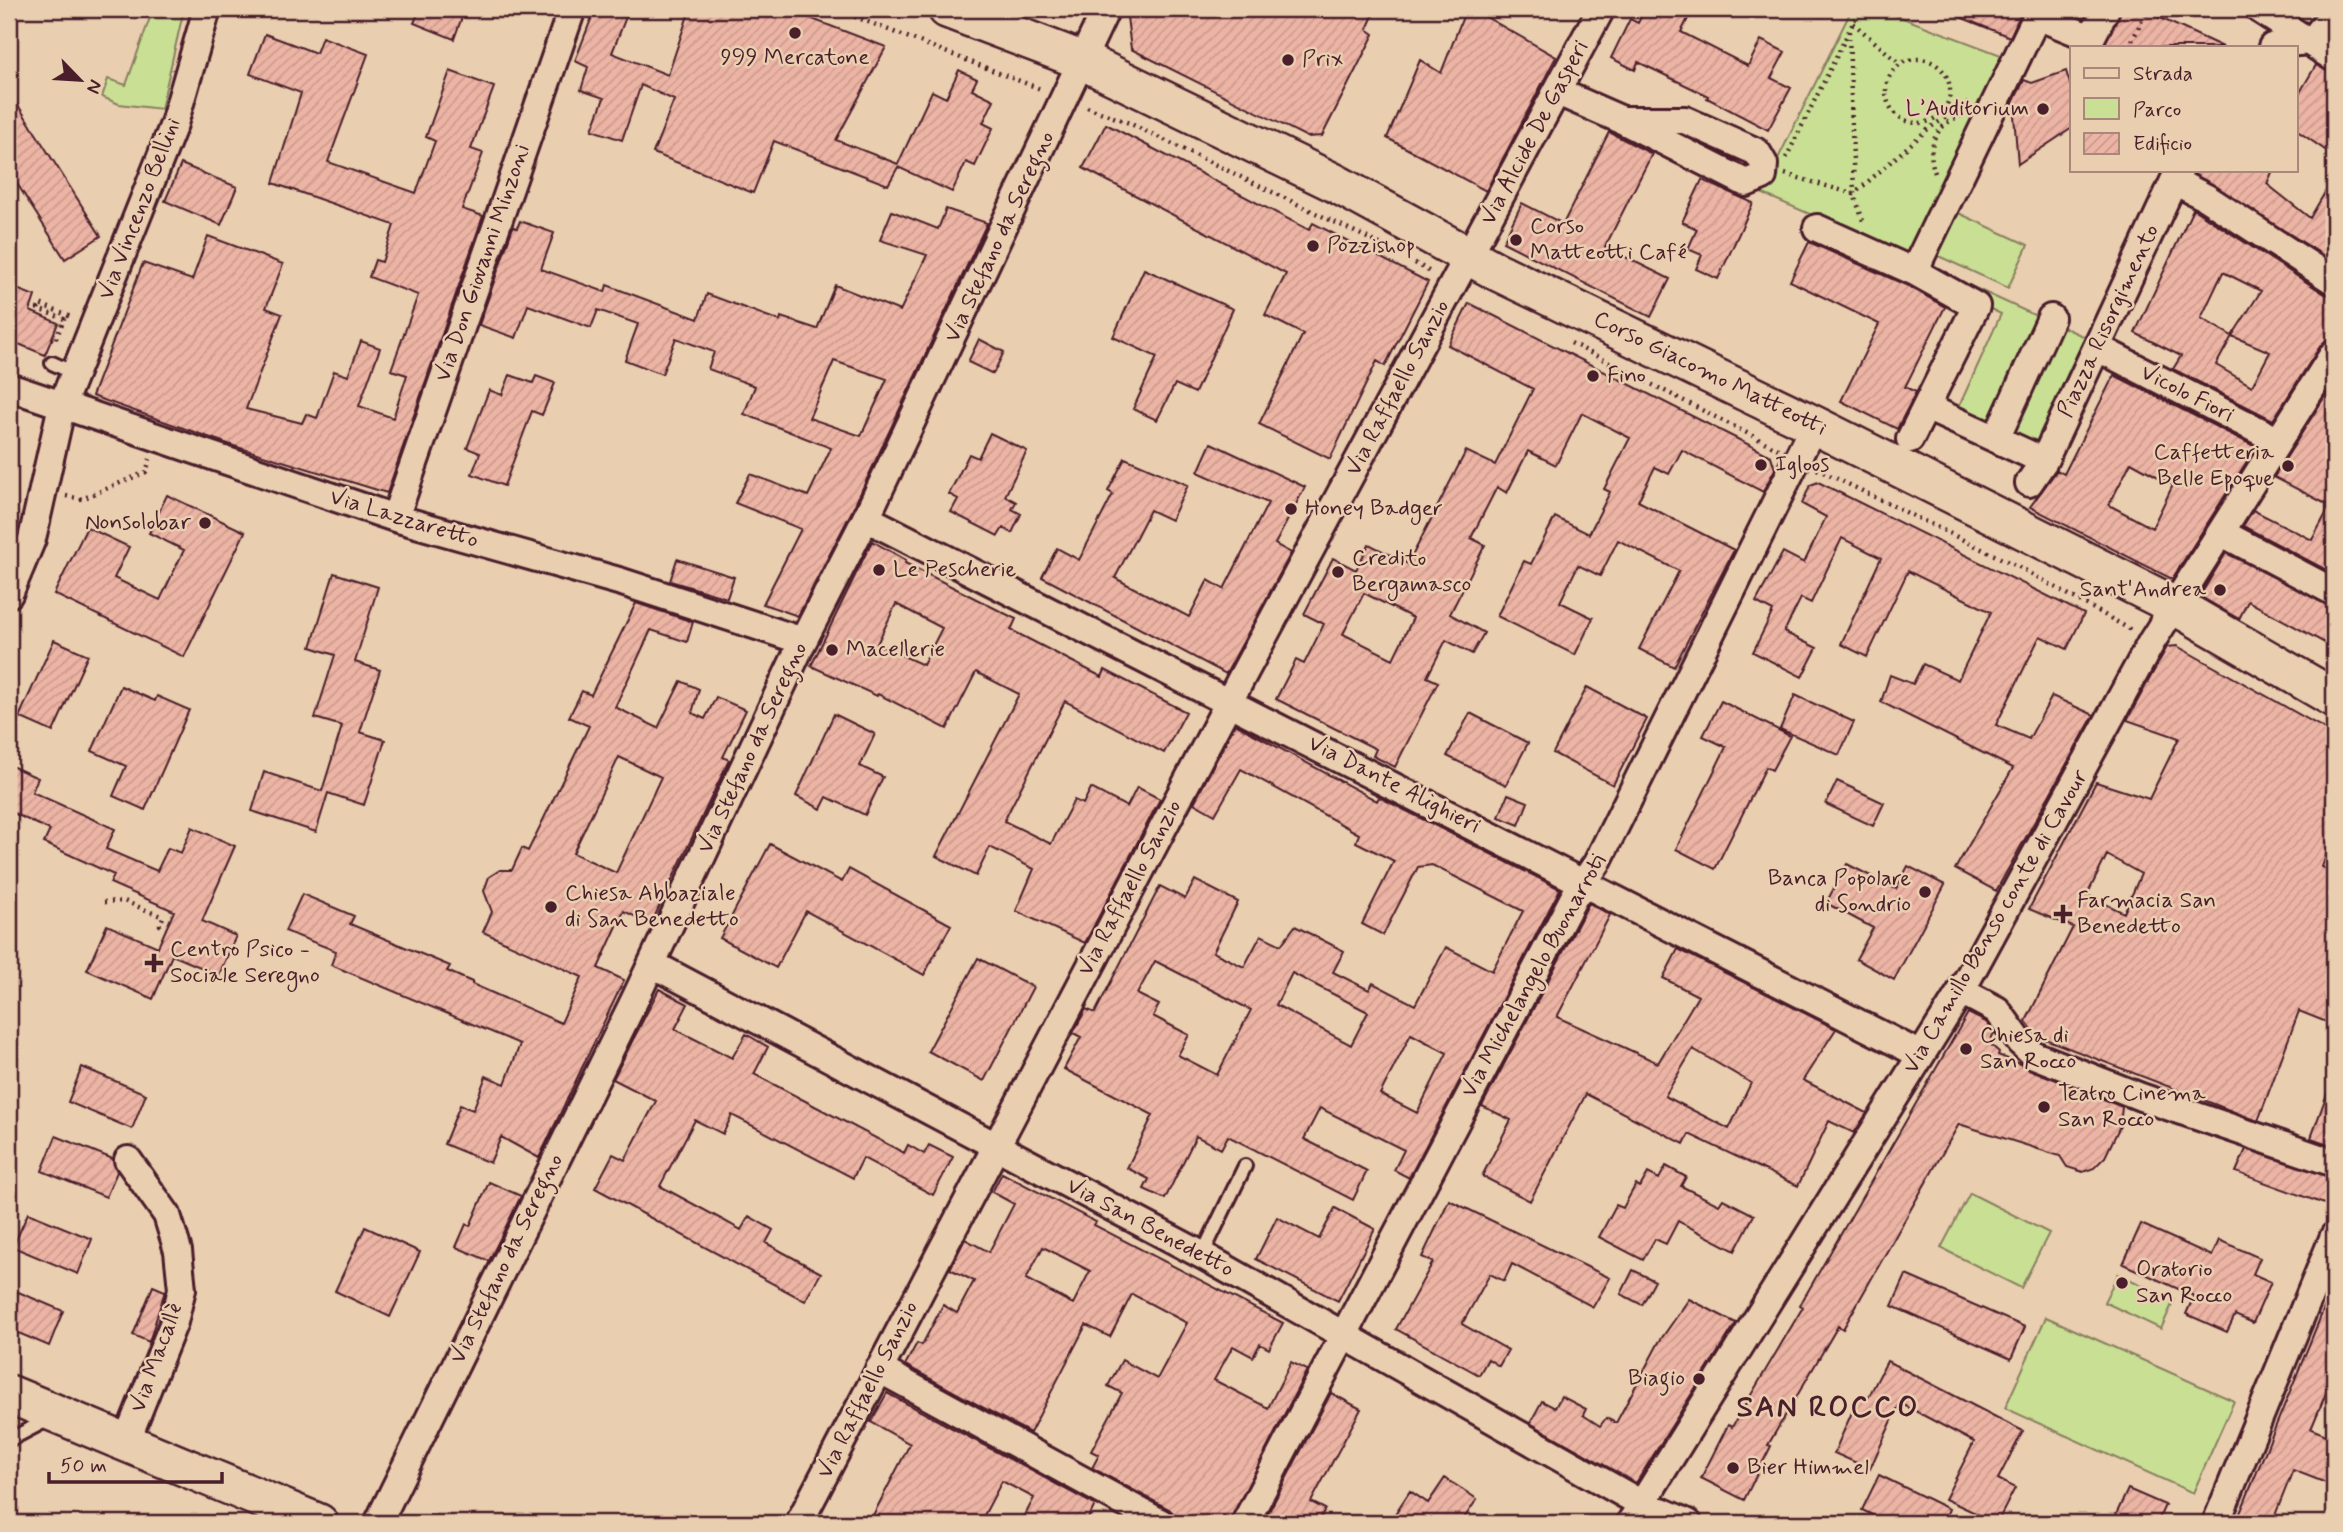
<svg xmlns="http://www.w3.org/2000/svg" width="2343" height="1532" viewBox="0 0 2343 1532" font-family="Mynerve,sans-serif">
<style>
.green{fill:#c8df94;stroke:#897f60;stroke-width:2}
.building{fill:url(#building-hatch);stroke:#4a1f2b;stroke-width:2;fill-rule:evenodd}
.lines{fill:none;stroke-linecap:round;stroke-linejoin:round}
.lane-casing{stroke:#4a1f2b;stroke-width:18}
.street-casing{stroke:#4a1f2b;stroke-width:32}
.secondary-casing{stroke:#4a1f2b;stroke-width:42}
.path{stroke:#4a1f2b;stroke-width:4.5;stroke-dasharray:2 5;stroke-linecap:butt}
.lane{stroke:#e9ceb0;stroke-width:12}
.street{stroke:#e9ceb0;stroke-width:26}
.secondary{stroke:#e9ceb0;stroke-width:37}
.poi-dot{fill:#4a1f2b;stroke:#e9ceb0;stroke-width:2.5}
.labels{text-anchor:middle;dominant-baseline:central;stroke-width:5;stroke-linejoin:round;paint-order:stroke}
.poi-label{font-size:23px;fill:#4a1f2b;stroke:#e9ceb0;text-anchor:start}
.street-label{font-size:23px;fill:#4a1f2b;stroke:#e9ceb0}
.district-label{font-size:30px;font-weight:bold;letter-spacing:2px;fill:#4a1f2b;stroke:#e9ceb0}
</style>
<defs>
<pattern id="building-hatch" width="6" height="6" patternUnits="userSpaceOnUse" patternTransform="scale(1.75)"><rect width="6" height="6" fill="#ecb4a4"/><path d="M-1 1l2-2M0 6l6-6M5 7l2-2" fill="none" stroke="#cc9a8d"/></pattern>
</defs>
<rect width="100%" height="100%" fill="#e9ceb0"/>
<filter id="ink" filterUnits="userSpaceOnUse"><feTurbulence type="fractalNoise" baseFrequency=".0143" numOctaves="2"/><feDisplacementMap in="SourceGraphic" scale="14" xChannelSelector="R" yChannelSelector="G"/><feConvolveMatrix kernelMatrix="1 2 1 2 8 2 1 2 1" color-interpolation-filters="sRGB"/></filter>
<g filter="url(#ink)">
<path class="green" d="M153,9h31l-23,100 -42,-5 -17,-7 6,-18 18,6z
M1852,9h27l130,49 -95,201 -153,-66z
M1954,211l74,34 -20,43 -74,-34z
M1973,287l72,33 -57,105 -31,-14 44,-97 -33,-16z
M2054,323l31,14 -52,111 -32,-15z
M1970,1193l79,40 -28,55 -80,-40z
M2118,1274l56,26 -13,29 -57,-27z
M2046,1317l188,84 -41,92 -188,-85z"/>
<path class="building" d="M420,9h45l-11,30 -40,-16z
M595,9h34l-17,44 56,22 22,-66h96l100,38 -50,93 62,24 34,-73 14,7 13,-28 18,9 -5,10 22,11 -11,23 10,5 -18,38 -9,-4 -14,30 -54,-25 -10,18 -114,-44 -21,52 -100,-40 21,-53 -33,-15 -19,55 -30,-10 12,-32 -23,-8 7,-23 -13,-6z
M1126,9h250l-9,20 7,5 -52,102 -15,1 -176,-88z
M1466,9h6l84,48 -70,134 -99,-53 33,-78 21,13z
M1645,9h48l-12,23 67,34 13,-26 24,12 -14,26 20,10 -23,42 -61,-32 1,-2 -70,-34 -3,8 -24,-12 19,-39 8,4z
M1940,9h83l-13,28z
M2122,9h19l82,38h-120z
M265,34l51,19 6,-16 46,17 -40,108 88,31 19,-52 -9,-4 24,-66 44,16 -23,62 12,4 -21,56 21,7 -96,277 -153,-47 -142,-50 51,-133 49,17 16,-44 75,28 -17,44 16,6 -36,95 56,14 4,-9 11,4 17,-47 14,5 13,-35 19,7 -21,58 34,12 14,-43 -16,-5 27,-75 -49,-18 6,-17 7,2 12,-37 -121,-42 28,-90 -51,-19z
M2316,65l18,9v82l-38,-26v-31z
M2066,71l6,19v38l-54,36 -5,-61 11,-23 8,3z
M9,91l92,145 -36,23 -56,-88z
M1106,124l203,106 4,-7 115,59 -43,84 -8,-5 -47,98 -71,-35 44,-90 -38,-19 21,-41 -203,-106z
M1609,132l43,22 -47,93 65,32 -19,38 -148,-75 19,-39 41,21z
M181,164l56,23 -16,38 -56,-24z
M2195,170h78l-6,14 43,34 24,-41v85l-140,-88z
M1702,180l51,23 -35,76 -22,-10 6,-14 -14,-6 9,-20 -15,-7z
M946,209l41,14 -135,288 -54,105 -35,-12 38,-75 -66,-26 15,-29 58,22 23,-48 -87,-34 11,-28 -47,-17 6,-17 -38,-14 -14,36 -37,-14 13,-36 -40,-14 -7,18 -63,-23 -12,33 -37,-13 34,-98 4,1 3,-7 34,12 -13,36 64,23 2,-7 91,34 9,-25 73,27 1,-4 36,12 18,-44 65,26 27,-56 -47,-15 12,-29 46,18zM834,361l53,18 -26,57 -52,-18z
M2193,209l132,85 9,3v40l-13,8 -48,75 -100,-51 8,-13 -46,-23zM2223,272l38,19 -29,45 -31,-18zM2232,336l38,16 -18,34 -36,-21z
M1809,242l99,44 37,21 -40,80 11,5 -19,37 -56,-28 38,-77 -89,-43z
M1144,269l89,40 -38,84 -20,-9 -18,36 -24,-11 24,-52 -44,-20z
M9,286l26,10 -5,15 28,12 -13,32 -36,-15z
M1469,303l302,153 4,13 -12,23 -81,-42 -13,24 -14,-7 -17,34 96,49 -60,117 -35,-18 40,-78 -61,-31 -18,36 -22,-11 -18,37 33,16 -18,37 -78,-39 27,-55 7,3 24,-47 34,17 21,-42 -6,-3 26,-51 -48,-25 -26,52 -28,-14 -21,42 -10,-6 -26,51 14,7 -35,69 34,19 -12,21 -26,-14 -19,37 11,5 -43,85 -22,-11 3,-7 -100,-50 20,-39 8,4 20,-40 -20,-10 29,-56 23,12 13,-26 39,20 58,-113 29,14 38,-76 -85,-44zM1364,593l49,25 -20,41 -50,-25z
M979,339l25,13 -11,22 -25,-12z
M510,375l23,8 3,-7 19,7 -13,32 -10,-4 -28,75 -32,-12 8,-21 -13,-5 22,-58 13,5z
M2114,375l142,72 -84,132 -142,-72 27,-37 7,4zM2131,462l42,23 -21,43 -43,-23z
M2334,382v192l-91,-48 10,-16 59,30 18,-34 -56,-29z
M990,433l37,18 -22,45 11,6 -4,7 9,5 -9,19 -9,-5 -5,8 -47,-24 7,-13 -9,-5 20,-40 9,4z
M1211,443l94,44 -30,57 16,9 -65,121 -184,-97 15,-29 22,12 34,-66 -5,-3 17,-33 63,27 -17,35 -21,-10 -35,68 74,39 19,-37 16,9 44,-86 -70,-31z
M1818,482l266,132 -17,35 -27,-13 -44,89 33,14 23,-43 42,19 -98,176 -41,-22 58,-101 -132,-66 9,-27 23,9 10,-20 35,16 33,-68 -83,-41 -41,86 -26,-13 40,-86 -39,-20 -31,65 -10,-5 -17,34 33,16 -15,29 -49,-25 20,-41 -17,-9 27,-50 21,11 22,-46 -24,-13 8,-19z
M167,495l78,37 -61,125 -130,-63 33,-67 42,20 -15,31 46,22 24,-50 -35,-17z
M872,541l34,19 -1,3 111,56 -5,11 91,47 3,-7 81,42 -22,41 -99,-52 -61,120 47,23 23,-44 9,4 8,-16 36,19 10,-20 23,12 -75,144 -69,-32 18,-42 -44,-22 -14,29 -40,-20 83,-162 -43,-22 -29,57 -69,-35 -1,2 -66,-30zM896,604l46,24 -19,37 -46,-21z
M2226,553l108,55v40l-86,-47 -9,18 -36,-21 -2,-4z
M677,559l57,18 -7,21 -57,-17z
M334,573l44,14 -23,75 25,8 -20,62 25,8 -21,65 -36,-12 -12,39 -64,-21 12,-39 58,19 20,-65 -27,-8 20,-63 -24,-8z
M636,603l57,19 -6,20 -36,-12 -36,77 43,21 23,-47 18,8 -7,24 13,6 11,-22 30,13 -23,47 6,3 -78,164 -27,-13 -12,26 -14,31 26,12 -85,178 -38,-21 -11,26 -46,-19 16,-39 13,5 13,-34 19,8 15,-40 -189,-79 5,-14 -51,-20 17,-37 52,22 -4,8 100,42 -3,5 25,11v2l89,39 21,-46 -99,-45 9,-20 -8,-21 5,-14 11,-7h12l10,-22 6,3 61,-125 -20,-9 13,-26 9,4zM619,757l42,20 -45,96 -43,-20z
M54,640l34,15 -35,77 -34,-15z
M2177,646l157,88v100l-12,33 12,5v153l-35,-14 -41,110 -221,-85 -11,-15 47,-94 -44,-18 67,-127 53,17 30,-61 -52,-18 40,-73zM2107,855l34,19 -17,39 -37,-18z
M121,686l34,15 2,-5 32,14 -44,100 -32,-14 13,-30 -34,-15z
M1587,687l60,32 -34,66 -60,-32z
M1795,695l59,27 -15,33 -59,-26z
M1721,701l69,35 -18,34 -6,-3 -51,102 -39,-20 50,-102 -23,-11z
M1470,713l58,30 -22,42 -59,-29z
M834,714l41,20 -15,32 23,11 -18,38 -38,-18 -6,12 -25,-13z
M1235,724l142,77 2,-4 181,92 -151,289 -15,-8 10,-20 -84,-42 -16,31 63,32 -14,29 -125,-64 -7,13 -25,-13 -31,63 -21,-10 5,-10 -22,-11 26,-53 -89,-46 17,-32 -8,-4 13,-24 9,4 65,-127 25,13 10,-19 43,22 -25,50 31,15 17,-32 20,10 14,-19 49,25 -11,21 36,18 4,-7 42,22 31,-58 46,24 31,-60 -91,-46 -14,2 -35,68 -21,-11 32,-63 -38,-19 3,-8 -118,-65 -26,46 -21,-12zM1155,961l96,49 -34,65 -39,-20 11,-20 -36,-19 6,-11 -22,-11zM1292,973l76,39 -17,33 -75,-40zM1411,1034l36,19 -30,60 -37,-19z
M9,765l29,13 -6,14 83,37 -9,20 51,22 11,-23 13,5 11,-26 43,19 -33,75 34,15 -17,39 -47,-20 -19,44 -66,-29 20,-45 51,22 16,-36 -64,-28 4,-8 -70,-32 6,-13 -41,-19z
M1837,781l47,22 -11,23 -47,-22z
M1508,794l20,8 -9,23 -20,-8z
M770,844l72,38 7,-13 102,56 -27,50 -118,-64 -30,57 -56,-30z
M1847,864l49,25 12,-23 37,19 -51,95 -38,-21 17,-31 -47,-25z
M1589,903l21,12 -53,102 101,46 40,-67 -35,-18 15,-29 158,80 -33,51 64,33 -13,20 -25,-12 -31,65 -109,-52 -5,10 -98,-50 -56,107 -48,-25 29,-56 -29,-14zM1693,1049l58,34 -22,46 -64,-33z
M978,958l55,29 -49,94 -56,-30z
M659,989l29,15 -13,25 57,29 14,-24 22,13 -14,27 150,79 4,-8 16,9 5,-9 24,12 -20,38 -70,-37 -10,20 -121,-63 -9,19 -28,-14 -35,66 81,44 8,-14 24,14 -7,13 55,30 -16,28 -210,-113 18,-34 12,6 31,-59 -43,-22z
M1968,1013l18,9 8,11 -5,10 10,9 -1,3 124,52 -2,19 -15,31 -11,11 -11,4 -16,-5 -7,-11 -101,-32 -116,205 -5,-3 -70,119 3,1 -27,54 -43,-22 27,-53 4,2 71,-120 -3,-2z
M82,1067l64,27 -14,35 -64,-27z
M2332,1080h2v66l-23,-8z
M56,1136l57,23 4,13 -11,25 -64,-26z
M2246,1149l88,29 -7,27 -91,-33z
M1666,1166l20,11 -5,9 38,19 4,-6 31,16 -19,36 -57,-30 -12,23 -11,-5 -12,21 -44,-23 17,-32 7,3 13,-24 4,3 8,-14 11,6z
M1002,1173l94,49 -2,3 189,98 -14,26 -9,-5 -7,13 -20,-11 -19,34 54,28 23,-46 16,8 -78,153h-45l-15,-14 -77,-41 7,-13 -8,-4 31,-58 -14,-7 14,-26 35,19 30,-56 -55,-29 -22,43 -24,-12 -56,108 -125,-68 12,-22 5,2 21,-40 14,8 17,-32 -24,-12 15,-30 24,13 25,-48 -22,-12zM1043,1247l47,24 -17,33 -47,-25z
M489,1182l32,14 -32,65 -33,-14 10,-23 4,2z
M1449,1200l161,78 -17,29 -81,-43 -8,17 -14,-7 -28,50 46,26 -9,16 -11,-7 -9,16 -83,-46 37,-67 -11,-5z
M1335,1208l40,21 -37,72 -82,-42 21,-42 42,22z
M28,1213l64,26 -14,35 -65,-27z
M2141,1224l71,32 7,-16 41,18 -7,16 18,8 -18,41 -18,-8 -8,17 -41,-18 8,-18 -71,-32z
M365,1227l55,25 -30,65 -55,-26z
M1633,1270l22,11 -13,24 -21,-11z
M1906,1275l119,52 -14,32 -119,-53z
M2334,1284v90l-23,55 23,9v48l-41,-16 -21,53h-36z
M153,1286l12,5 -16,51 -16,-7z
M9,1288l54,23 -14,35 -40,-17z
M1689,1299l47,24 -100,160 -106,-60 12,-22 13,7 6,-12 25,13 -3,6 17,11 6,-8 10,5 43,-81z
M1887,1361l136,70 -25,48 17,9 -18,35 -52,-24 29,-57 -74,-39 -30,66 -36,-16 26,-59 8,4z
M887,1393l208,112 -9,18h-65l13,-25 -32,-17 -22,42h-111l41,-79 -39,-22z
M1331,1393l30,16 -50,93 14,7 -7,14h-55z
M1879,1475l70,34 -6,14h-54l-27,-13z
M1445,1478l32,21 -16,24h-72l21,-32 18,12z
M2128,1489l37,16 -8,18h-45z"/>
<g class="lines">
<g class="lane-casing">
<path id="lane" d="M52,363l24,11
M1202,1255l43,-89
M9,1440l40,-21"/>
</g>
<g class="street-casing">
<path id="street" d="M2259,9l75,49
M2312,41l22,-28
M2272,47l13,-4 27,-2
M1558,92l64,28 124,63 17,-7 1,-12 -7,-12 -72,-32h-63
M2174,181l31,16 129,84
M1817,228l98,44
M2098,348l179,92
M9,387l386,131 227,64 181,59
M1926,407l118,54
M1910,439l66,-133 -61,-34 4,-11 118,-245 54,22 15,-29
M1996,439l55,-121
M2029,483l15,-22 135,-291
M395,518l177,-509
M866,518l1055,537
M2222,533l112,59
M9,594l23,-55 30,-134 112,-281 33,-115
M652,964l550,291 440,249
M1961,991l36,19 23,32 14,13 107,42 193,66
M879,1369l282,154
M126,1442l48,-120 8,-33 -4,-38 -11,-36 -39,-55
M1661,1511l27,12
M378,1523l257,-524 168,-358 63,-123 240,-509
M799,1523l443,-846 359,-668
M1245,1523l329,-626 23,-34 217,-438
M1630,1523l331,-532 191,-350 182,-288
M2216,1523l118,-287"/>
</g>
<g class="secondary-casing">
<path id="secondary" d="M947,9l134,51 254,123 161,88 318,154 363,182 157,91
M9,1394l310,129"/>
</g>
<path class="path" d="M835,9l208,81
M1853,23l47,41
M1849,31l5,163 10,30
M2129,47l17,-35
M1886 91a32 32 0 1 1 64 0a32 32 0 1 1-64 0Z
M1087,107l42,16 251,121
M1786,158l74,-149
M1935,173c-10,-27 1,-49 28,-58
M1785,174l69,20 74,-65 40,-26
M1415,263l17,10
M51,339l4,2 9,-22 -26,-10 2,-5 31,13 -1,2
M1571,343l207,106
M1817,469l206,100 110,62
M66,496l16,3 64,-27 4,-13
M104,902l20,-1 39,16 -3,8 6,3"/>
<use href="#lane" class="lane"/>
<use href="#street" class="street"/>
<use href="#secondary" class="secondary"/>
</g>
</g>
<g class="poi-dot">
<circle cx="795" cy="33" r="7"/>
<circle cx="1288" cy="60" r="7"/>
<circle cx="2043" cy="109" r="7"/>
<circle cx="1516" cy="240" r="7"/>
<circle cx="1313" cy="246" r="7"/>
<circle cx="1593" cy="376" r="7"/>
<circle cx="1761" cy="465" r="7"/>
<circle cx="2288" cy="466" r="7"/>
<circle cx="1291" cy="509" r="7"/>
<circle cx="205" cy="523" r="7"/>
<circle cx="879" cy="570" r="7"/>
<circle cx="1338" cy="572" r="7"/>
<circle cx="2220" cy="590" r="7"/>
<circle cx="832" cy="650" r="7"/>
<circle cx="1925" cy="892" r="7"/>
<circle cx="551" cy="907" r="7"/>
<path d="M2059.5 903.5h7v7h7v7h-7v7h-7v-7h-7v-7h7z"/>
<path d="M150.5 952.5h7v7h7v7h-7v7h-7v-7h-7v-7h7z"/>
<circle cx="1966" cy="1049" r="7"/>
<circle cx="2044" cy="1107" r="7"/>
<circle cx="2122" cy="1283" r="7"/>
<circle cx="1699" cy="1379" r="7"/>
<circle cx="1733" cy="1468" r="7"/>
</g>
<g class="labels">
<g class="poi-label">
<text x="795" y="58" text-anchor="middle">999 Mercatone</text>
<text x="1302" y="60">Prix</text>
<text x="2029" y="109" text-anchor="end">L’Auditorium</text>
<text x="1530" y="227">Corso<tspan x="1530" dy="26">Matteotti Café</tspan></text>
<text x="1327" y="246">Pozzishop</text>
<text x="1607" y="376">Fino</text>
<text x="2274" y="453" text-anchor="end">Caffetteria<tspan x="2274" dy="26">Belle Epoque</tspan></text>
<text x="1775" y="465">Igloos</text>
<text x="1305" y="509">Honey Badger</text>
<text x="191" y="523" text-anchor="end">Nonsolobar</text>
<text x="1352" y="559">Credito<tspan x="1352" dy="26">Bergamasco</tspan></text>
<text x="893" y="570">Le Pescherie</text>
<text x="2206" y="590" text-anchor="end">Sant'Andrea</text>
<text x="846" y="650">Macellerie</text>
<text x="1911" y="879" text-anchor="end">Banca Popolare<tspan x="1911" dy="26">di Sondrio</tspan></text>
<text x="565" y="894">Chiesa Abbaziale<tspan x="565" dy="26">di San Benedetto</tspan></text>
<text x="2077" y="901">Farmacia San<tspan x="2077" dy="26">Benedetto</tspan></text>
<text x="170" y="950">Centro Psico -<tspan x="170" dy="26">Sociale Seregno</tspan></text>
<text x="1980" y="1036">Chiesa di<tspan x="1980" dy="26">San Rocco</tspan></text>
<text x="2058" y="1094">Teatro Cinema<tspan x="2058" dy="26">San Rocco</tspan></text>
<text x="2136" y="1270">Oratorio<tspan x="2136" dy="26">San Rocco</tspan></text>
<text x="1685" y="1379" text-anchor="end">Biagio</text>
<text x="1747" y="1468">Bier Himmel</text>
</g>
<g class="street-label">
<text transform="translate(1535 133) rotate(-62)">Via Alcide De Gasperi</text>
<text transform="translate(140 209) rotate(-69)">Via Vincenzo Bellini</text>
<text transform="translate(1000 237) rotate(-65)">Via Stefano da Seregno</text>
<text transform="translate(483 263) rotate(-71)">Via Don Giovanni Minzoni</text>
<text transform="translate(2109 321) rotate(-65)">Piazza Risorgimento</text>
<text transform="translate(1710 374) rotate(26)">Corso Giacomo Matteotti</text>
<text transform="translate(1398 388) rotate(-62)">Via Raffaello Sanzio</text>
<text transform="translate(2187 394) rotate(27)">Vicolo Fiori</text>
<text transform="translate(404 519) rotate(17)">Via Lazzaretto</text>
<text transform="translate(753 748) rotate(-65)">Via Stefano da Seregno</text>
<text transform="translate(1394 785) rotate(27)">Via Dante Alighieri</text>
<text transform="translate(1130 888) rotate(-62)">Via Raffaello Sanzio</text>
<text transform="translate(1996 922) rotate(-60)">Via Camillo Benso conte di Cavour</text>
<text transform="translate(1534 976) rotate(-61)">Via Michelangelo Buonarroti</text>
<text transform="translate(1150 1228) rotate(28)">Via San Benedetto</text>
<text transform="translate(507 1259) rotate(-64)">Via Stefano da Seregno</text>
<text transform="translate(157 1358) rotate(-70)">Via Macallè</text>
<text transform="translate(868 1390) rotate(-63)">Via Raffaello Sanzio</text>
</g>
<g class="district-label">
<text x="1828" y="1407">SAN ROCCO</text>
</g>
</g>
<rect width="2343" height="1532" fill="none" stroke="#e9ceb0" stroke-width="35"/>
<rect x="18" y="18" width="2308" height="1497" fill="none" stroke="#4a1f2b" stroke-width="2.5" filter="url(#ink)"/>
<rect x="2070" y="46" width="228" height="126" fill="#e9ceb0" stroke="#a9887b" stroke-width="2"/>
<rect x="2084" y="68" width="35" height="10" fill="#e9ceb0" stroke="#a9887b" stroke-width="2"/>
<text x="2133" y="80" font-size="21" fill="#4a1f2b">Strada</text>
<rect x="2084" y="98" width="35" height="21" fill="#c8df94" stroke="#a9887b" stroke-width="2"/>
<text x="2133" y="116" font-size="21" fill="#4a1f2b">Parco</text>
<rect x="2084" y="133" width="35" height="21" fill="url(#building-hatch)" stroke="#a9887b" stroke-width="2"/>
<text x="2133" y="150" font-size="21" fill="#4a1f2b">Edificio</text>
<g transform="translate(80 80) rotate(115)" stroke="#e9ceb0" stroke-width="5" paint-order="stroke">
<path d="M0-5L12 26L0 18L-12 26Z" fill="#4a1f2b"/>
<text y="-10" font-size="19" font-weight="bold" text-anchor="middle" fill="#4a1f2b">N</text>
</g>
<path d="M49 1472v10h173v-10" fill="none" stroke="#4a1f2b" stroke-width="3.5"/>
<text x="60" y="1472" font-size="21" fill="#4a1f2b" stroke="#e9ceb0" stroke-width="5" paint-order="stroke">50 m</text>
</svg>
